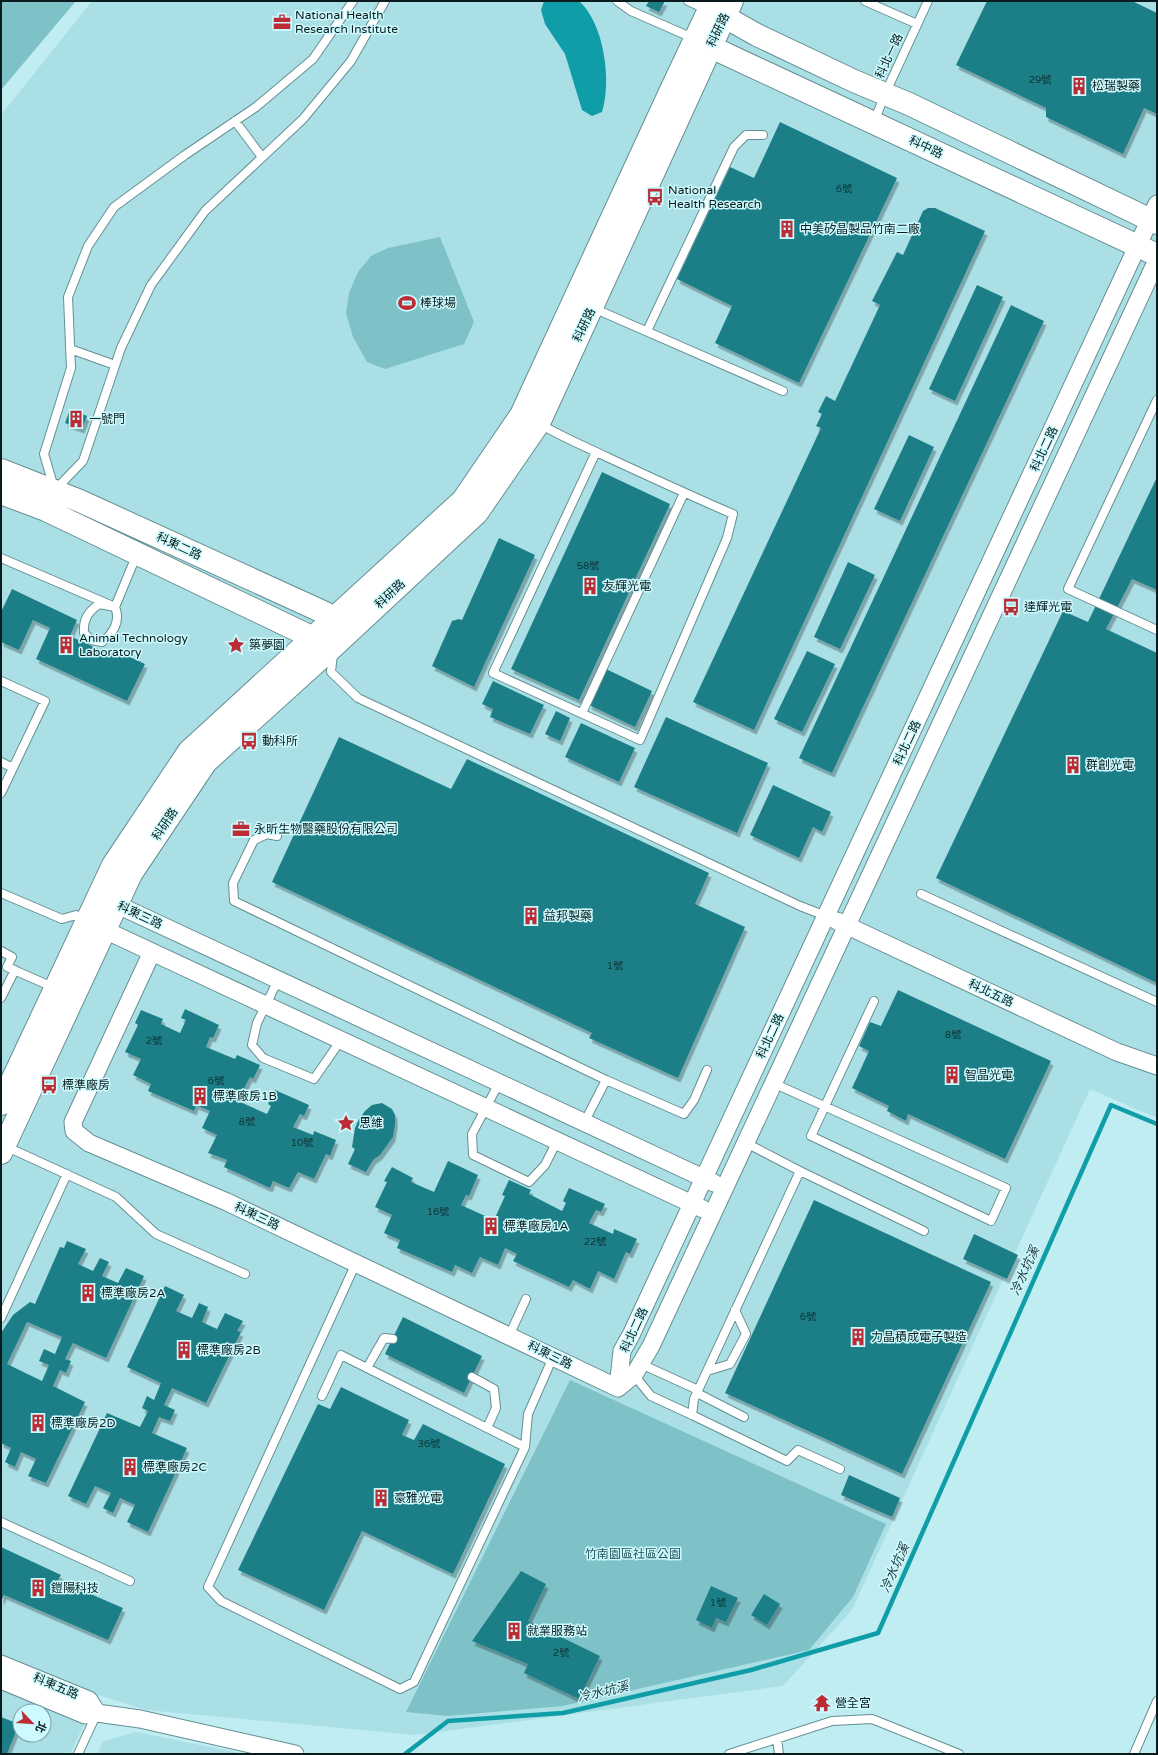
<svg xmlns="http://www.w3.org/2000/svg" width="1158" height="1755" viewBox="0 0 1158 1755" font-family="'Varela Round','Noto Sans TC',sans-serif">
<style>
.built{fill:#aae0e5;fill-rule:evenodd}
.green{fill:#7ec1c7}
.water{fill:#0f9da7}
.lines{fill:none;stroke-linecap:round;stroke-linejoin:round}
.stream{stroke:#0f9da7;stroke-width:4.5}
.building{fill:#1f7f87;fill-rule:evenodd;filter:url(#shadow)}
.lane-casing{stroke:#658f93;stroke-width:10}
.street-casing{stroke:#658f93;stroke-width:19}
.secondary-casing{stroke:#658f93;stroke-width:24}
.lane{stroke:#fff;stroke-width:8}
.street{stroke:#fff;stroke-width:17}
.secondary{stroke:#fff;stroke-width:22}
.labels{text-anchor:middle;dominant-baseline:central;stroke-width:3;stroke-linejoin:round;paint-order:stroke}
.number-label{font-size:10px;fill:#0e3437}
.poi-label{font-size:12px;fill:#091b1c;stroke:#cdfafe;text-anchor:start}
.street-label{font-size:12px;fill:#091b1c;stroke:#cdfafe}
.park-label{font-size:12px;fill:#1f5257;stroke:#cdfafe}
.water-label{font-size:13px;font-style:italic;fill:#1d3234;stroke:#cdfafe}
</style>
<defs>
<filter id="shadow"><feDropShadow dx="2.5" dy="4.5" stdDeviation="0" flood-color="#0004"/></filter>
</defs>
<rect width="100%" height="100%" fill="#c0edf1"/>
<path class="built" d="M92,1h1065v1117l-67,-29 -238,521 -69,76 -367,49 -270,-25 -48,-15 -28,59h-69v-1639zM20,1711h24v24h-24z
M136,1732l108,22h-147l6,-13z"/>
<path class="green" d="M1,1h75l-75,89z
M440,237l34,85 -10,22 -79,25 -18,-7 -14,-25 -7,-24 3,-20 9,-21 13,-16 17,-8z
M570,1380l316,144 -33,73 -44,53 -246,56 -115,10 -42,-4z"/>
<path class="water" d="M544,1h35c25,22 33,80 23,111l-10,4 -10,-6 -17,-56 -20,-30 -4,-14z"/>
<g class="lines">
<path class="stream" d="M405,1754l43,-33 115,-8 188,-43 127,-37 233,-528 46,19"/>
</g>
<path class="building" d="M649,1h16l-6,11 -13,-6z
M987,1h145l25,12v101l-13,-6 -21,46 -77,-37v-9l-90,-43z
M780,122l117,56 -98,205 -84,-40 17,-37 -55,-27 53,-112 24,11z
M928,208h7l50,23 -231,499 -61,-28 128,-274 -5,-2 6,-12 -4,-2 8,-16 9,5 45,-96 -8,-4 25,-49 6,3 20,-44z
M977,285l26,12 -48,104 -26,-12z
M1011,305l33,16 -212,452 -33,-15z
M70,409l17,7 -5,13 -17,-6z
M909,435l25,12 -34,74 -26,-12z
M602,472l68,32 -91,196 -68,-31z
M1157,477v113l-25,-11 -26,50 51,24v330l-221,-105 127,-267 25,11z
M499,538l36,17 -61,132 -42,-21 20,-45 7,-2 3,1z
M848,562l27,13 -35,74 -26,-12z
M12,589l65,31 -7,16 41,19 2,-6 32,15 -18,37 -91,-42 14,-31 -17,-8 -14,30 -18,-8v-30z
M807,651l28,13 -33,68 -28,-13z
M606,669l46,22 -17,36 -46,-22z
M493,681l51,24 -14,29 -40,-17 3,-8 -11,-5z
M556,711l14,7 -10,23 -15,-7z
M666,717l102,46 -31,70 -103,-46z
M581,723l54,25 -16,34 -54,-25z
M339,737l112,52 16,-30 242,114 -14,31 50,23 -67,151 -89,-40 3,-5 -320,-151z
M773,785l58,27 -9,20 -9,-5 -14,31 -49,-23z
M898,990l153,71 -46,98 -97,-45 -2,7 -19,-10 2,-5 -37,-18 17,-37 -10,-5 11,-24 11,4z
M185,1009l34,16 -6,13 -3,-1 -4,10 29,12 2,-4 23,10 -7,14 -3,-2 -12,24 29,13 4,-8 -3,-2 7,-14 34,15 -5,11 -4,-2 -7,13 20,8 1,-4 22,9 -6,16 -4,-2 -12,25 -16,-7 -9,16 -16,-7 -3,7 -46,-21 3,-7 -19,-7 9,-18 -15,-7 8,-17 -14,-6 -2,6 -46,-20 3,-7 -18,-9 8,-16 -16,-7 13,-27 -3,-2 6,-13 22,9 -2,5 19,9 6,-13 -5,-2z
M382,1103l10,6 3,6v10l-2,12 -13,18 -7,5 -7,12 -18,-8 7,-15 -3,-2 3,-19 4,-9 6,-8 7,-6z
M448,1161l30,14 -9,21 -3,-1 -5,10 33,15 11,-24 -3,-1 7,-15 22,10 -2,4 33,17 4,-8 -3,-2 6,-13 36,16 -4,8 -5,-2 -7,13 24,11 1,-5 23,10 -7,15 -4,-2 -12,27 -16,-8 -8,18 -17,-9 -4,7 -56,-26 4,-7 -12,-6 -7,17 -18,-8 -8,16 -17,-8 -3,7 -55,-24 3,-8 -16,-7 8,-18 -17,-8 12,-25 -3,-1 8,-14 21,11 -2,4 23,10z
M814,1200l177,82 -89,192 -177,-81z
M974,1234l44,21 -11,24 -44,-20z
M67,1241l19,8 -8,15 15,7 7,-13 9,4 -7,14 16,7 8,-15 18,8 -38,82 -33,-15 -8,16 6,2 -5,12 -6,-3 -7,16 32,16 -39,81 -18,-7 8,-17 -15,-7 -6,15 -10,-5 6,-14 -10,-5v-110l12,-18 17,-13 5,2 25,-57 4,1zM27,1322l35,15 -7,17 -11,-5 -5,12 10,4 -7,16 -35,-17z
M165,1286l19,9 -8,16 16,7 7,-15 9,4 -6,15 15,7 8,-16 18,8 -6,10 4,1 -35,71 -34,-15 -8,17 11,5 -5,11 -11,-4 -7,16 35,15 -39,84 -21,-10 8,-17 -15,-7 -7,15 -10,-5 8,-15 -16,-7 -9,18 -18,-8 39,-83 33,14 8,-16 -6,-3 5,-12 7,4 7,-17 -34,-16z
M403,1317l79,39 -18,37 -79,-39z
M341,1387l68,33 -7,15 12,5 9,-16 82,40 -52,110 -91,-43 -38,79 -86,-40 80,-166 12,5z
M849,1475l51,23 -8,19 -51,-22z
M1,1547l60,28 -3,5 65,28 -15,32 -104,-45 -3,6z
M521,1571l25,13 -18,37 72,35 -21,43 -55,-26 4,-9 -56,-23z
M711,1586l27,12 -12,24 -10,-4 -4,10 -16,-8z
M764,1594l16,10 -13,21 -16,-10z
M1,1717l18,7 -12,30h-6z"/>
<g class="lines">
<g class="lane-casing">
<path id="lane" d="M617,1l14,10 64,28
M688,1l20,9
M865,1l52,23
M235,121l27,36
M874,122l11,-28 43,-93
M593,308l190,83
M647,331l87,-184 12,-12h17
M70,349l45,16
M1157,400l-89,189 89,41
M540,424c22,13 46,23 69,34 41,19 82,38 124,56l-6,24 -87,202 -147,-67 103,-221
M54,488l-10,-34 27,-86 -3,-71 20,-51 26,-39 71,-52 71,-48 57,-48 40,-58
M55,490l28,-29 38,-113 30,-63 54,-74 98,-92 48,-58 34,-60
M1,558l114,49 17,-41 6,-11
M99,604l16,3c6,14 -2,27 -13,35l-11,-2 -7,-7c-1,-14 4,-21 15,-29z
M333,653l-2,19 27,26 442,208 26,10
M1,681l44,20 -44,92
M582,713l102,-220
M1,762l12,6
M277,836l-10,-2 -13,6 -21,43 1,18 372,179 78,34 10,-14 13,-30
M1,893l61,26 14,-4 10,6
M921,894l236,108
M1,951l11,6 -5,10 48,21
M278,980l-21,43 -5,22 11,13 51,21 27,-39
M1,998l14,-28
M499,1083l-27,51 1,21 56,27 16,-17 12,-24
M773,1083l233,105 -15,33 -180,-85 63,-135
M584,1123l22,-43
M746,1143l54,28 -106,228 -2,16 95,46 11,-11 42,19
M5,1146l111,51 40,37 89,40
M800,1171l124,60
M356,1263l-148,324 13,14 179,88 14,-7 111,-235 3,-33 25,-57
M1,1318l66,-144
M509,1336l17,-37
M641,1364l57,26
M367,1368l17,-30 9,1
M707,1371l23,-7 16,-30 -11,-24
M634,1375l17,21 41,19
M472,1377l22,12 2,19 -9,20
M697,1393l47,24
M322,1396l19,-41 184,92
M1,1522l129,59
M777,1739l2,15
M78,1754l19,-41
M729,1754l103,-33 40,-2 87,35
M1134,1754l23,-53"/>
</g>
<g class="street-casing">
<path id="street" d="M107,900l607,283
M837,921l280,131 40,14
M94,925l609,284
M152,952l-79,170 1,9 15,12 138,59 391,186
M618,1388l4,-37 9,-16 526,-1131
M618,1388l16,-13 17,-29 506,-1086
M1,1664l88,36 8,13
M1,1680l84,35 12,-2 43,6 155,35"/>
</g>
<g class="secondary-casing">
<path id="secondary" d="M712,11l13,6 32,18 97,46 55,23 248,119
M698,41l459,214
M1,470l79,31 267,122
M1,493l45,17 280,134
M1,1104l112,-239 76,-114 274,-251 58,-85 149,-323 43,-91
M1,1153l130,-279 75,-112 127,-115 144,-134 62,-90 193,-422"/>
</g>
<use href="#lane" class="lane"/>
<use href="#street" class="street"/>
<use href="#secondary" class="secondary"/>
</g>
<defs>
<g id="office-bare" transform="scale(1.38)"><path d="M-6-3h4V-5.5h4V-3h4V5H-6ZM-1-4.5V-3h2v-1.5ZM-6 0V1H6V0Z" fill="#bc2c35" stroke="#cdfafe" stroke-width="2.5" paint-order="stroke"/></g>
<g id="building-bare" transform="scale(1.38)"><path d="M-4-6H4V6H1V3H-1V6H-4ZM-2.5-4.3h1.7v1.8h-1.7ZM.8-4.3h1.7v1.8H.8ZM-2.5-1h1.7V.8h-1.7ZM.8-1h1.7V.8H.8Z" fill="#bc2c35" stroke="#cdfafe" stroke-width="2.5" paint-order="stroke"/></g>
<g id="bus-bare" transform="scale(1.38)"><path d="M-5-6H5V4H4V6H2V4H-2V6H-4V4H-5ZM-3.5-4V0h7V-4ZM-3.5 1.2v1.5H-2V1.2ZM2 1.2v1.5H3.5V1.2Z" fill="#bc2c35" stroke="#cdfafe" stroke-width="2.5" paint-order="stroke"/></g>
<g id="stadium-bare" transform="scale(1.38)"><path d="M0-5a6.5 5 0 1 0 0 10a6.5 5 0 1 0 0-10ZM-3.5-1.8h7v3.6h-7Z" fill="#bc2c35" stroke="#cdfafe" stroke-width="2.5" paint-order="stroke"/></g>
<g id="sight-bare" transform="scale(1.38)"><path d="M0-6L1.8-2.2L6-1.7L2.9 1.2L3.7 5.4L0 3.3L-3.7 5.4L-2.9 1.2L-6-1.7L-1.8-2.2Z" fill="#bc2c35" stroke="#cdfafe" stroke-width="2.5" paint-order="stroke"/></g>
<g id="temple-bare" transform="scale(1.38)"><path d="M0-6L5-2H3V0L6.5 2.5H4V6H1.5V3h-3V6H-4V2.5H-6.5L-3 0V-2H-5Z" fill="#bc2c35" stroke="#cdfafe" stroke-width="2.5" paint-order="stroke"/></g>
</defs>
<g fill-rule="evenodd">
<use href="#office-bare" x="282" y="22"/>
<use href="#building-bare" x="1079" y="86"/>
<use href="#bus-bare" x="655" y="197"/>
<use href="#building-bare" x="787" y="229"/>
<use href="#stadium-bare" x="407" y="303"/>
<use href="#building-bare" x="76" y="419"/>
<use href="#building-bare" x="590" y="586"/>
<use href="#bus-bare" x="1011" y="607"/>
<use href="#building-bare" x="66" y="645"/>
<use href="#sight-bare" x="236" y="645"/>
<use href="#bus-bare" x="249" y="741"/>
<use href="#building-bare" x="1073" y="765"/>
<use href="#office-bare" x="241" y="829"/>
<use href="#building-bare" x="531" y="916"/>
<use href="#building-bare" x="952" y="1075"/>
<use href="#bus-bare" x="49" y="1085"/>
<use href="#building-bare" x="200" y="1096"/>
<use href="#sight-bare" x="346" y="1123"/>
<use href="#building-bare" x="491" y="1226"/>
<use href="#building-bare" x="88" y="1293"/>
<use href="#building-bare" x="858" y="1337"/>
<use href="#building-bare" x="184" y="1350"/>
<use href="#building-bare" x="38" y="1423"/>
<use href="#building-bare" x="130" y="1467"/>
<use href="#building-bare" x="381" y="1498"/>
<use href="#building-bare" x="38" y="1588"/>
<use href="#building-bare" x="514" y="1631"/>
<use href="#temple-bare" x="822" y="1703"/>
</g>
<g class="labels">
<g class="number-label">
<text x="1040" y="80">29號</text>
<text x="844" y="189">6號</text>
<text x="588" y="566">58號</text>
<text x="615" y="966">1號</text>
<text x="953" y="1035">8號</text>
<text x="154" y="1041">2號</text>
<text x="216" y="1081">6號</text>
<text x="247" y="1122">8號</text>
<text x="302" y="1143">10號</text>
<text x="438" y="1212">16號</text>
<text x="595" y="1242">22號</text>
<text x="808" y="1317">6號</text>
<text x="429" y="1444">36號</text>
<text x="718" y="1603">1號</text>
<text x="561" y="1653">2號</text>
</g>
<g class="poi-label">
<text x="295" y="15">National Health<tspan x="295" dy="14">Research Institute</tspan></text>
<text x="1092" y="86">松瑞製藥</text>
<text x="668" y="190">National<tspan x="668" dy="14">Health Research</tspan></text>
<text x="800" y="229">中美矽晶製品竹南二廠</text>
<text x="420" y="303">棒球場</text>
<text x="89" y="419">一號門</text>
<text x="603" y="586">友輝光電</text>
<text x="1024" y="607">達輝光電</text>
<text x="79" y="638">Animal Technology<tspan x="79" dy="14">Laboratory</tspan></text>
<text x="249" y="645">築夢園</text>
<text x="262" y="741">動科所</text>
<text x="1086" y="765">群創光電</text>
<text x="254" y="829">永昕生物醫藥股份有限公司</text>
<text x="544" y="916">益邦製藥</text>
<text x="965" y="1075">智晶光電</text>
<text x="62" y="1085">標準廠房</text>
<text x="213" y="1096">標準廠房1B</text>
<text x="359" y="1123">思維</text>
<text x="504" y="1226">標準廠房1A</text>
<text x="101" y="1293">標準廠房2A</text>
<text x="871" y="1337">力晶積成電子製造</text>
<text x="197" y="1350">標準廠房2B</text>
<text x="51" y="1423">標準廠房2D</text>
<text x="143" y="1467">標準廠房2C</text>
<text x="394" y="1498">豪雅光電</text>
<text x="51" y="1588">鎧陽科技</text>
<text x="527" y="1631">就業服務站</text>
<text x="835" y="1703">營全宮</text>
</g>
<g class="street-label">
<text transform="translate(718 30) rotate(-65)">科研路</text>
<text transform="translate(889 56) rotate(-65)">科北一路</text>
<text transform="translate(926 147) rotate(25)">科中路</text>
<text transform="translate(584 325) rotate(-65)">科研路</text>
<text transform="translate(1044 449) rotate(-65)">科北二路</text>
<text transform="translate(179 546) rotate(25)">科東二路</text>
<text transform="translate(390 594) rotate(-43)">科研路</text>
<text transform="translate(907 743) rotate(-65)">科北二路</text>
<text transform="translate(165 824) rotate(-57)">科研路</text>
<text transform="translate(140 915) rotate(25)">科東三路</text>
<text transform="translate(991 993) rotate(25)">科北五路</text>
<text transform="translate(770 1036) rotate(-65)">科北二路</text>
<text transform="translate(257 1216) rotate(25)">科東三路</text>
<text transform="translate(634 1330) rotate(-65)">科北二路</text>
<text transform="translate(550 1355) rotate(26)">科東三路</text>
<text transform="translate(56 1686) rotate(23)">科東五路</text>
</g>
<g class="park-label">
<text x="633" y="1554">竹南園區社區公園</text>
</g>
<g class="water-label">
<text transform="translate(1025 1271) rotate(-66)">冷水坑溪</text>
<text transform="translate(895 1568) rotate(-66)">冷水坑溪</text>
<text transform="translate(603 1692) rotate(-13)">冷水坑溪</text>
</g>
</g>
<rect width="1158" height="1755" fill="none" stroke="#091b1c" stroke-width="4"/>
<g transform="translate(32 1723) rotate(115)"><circle r="19" fill="#cdfafe" stroke="#7fa1a4"/>
<path d="M0-3L7 15L0 10L-7 15Z" fill="#bc2c35"/>
<text y="-6" font-size="11" font-weight="bold" text-anchor="middle" fill="#091b1c">北</text>
</g>
</svg>
